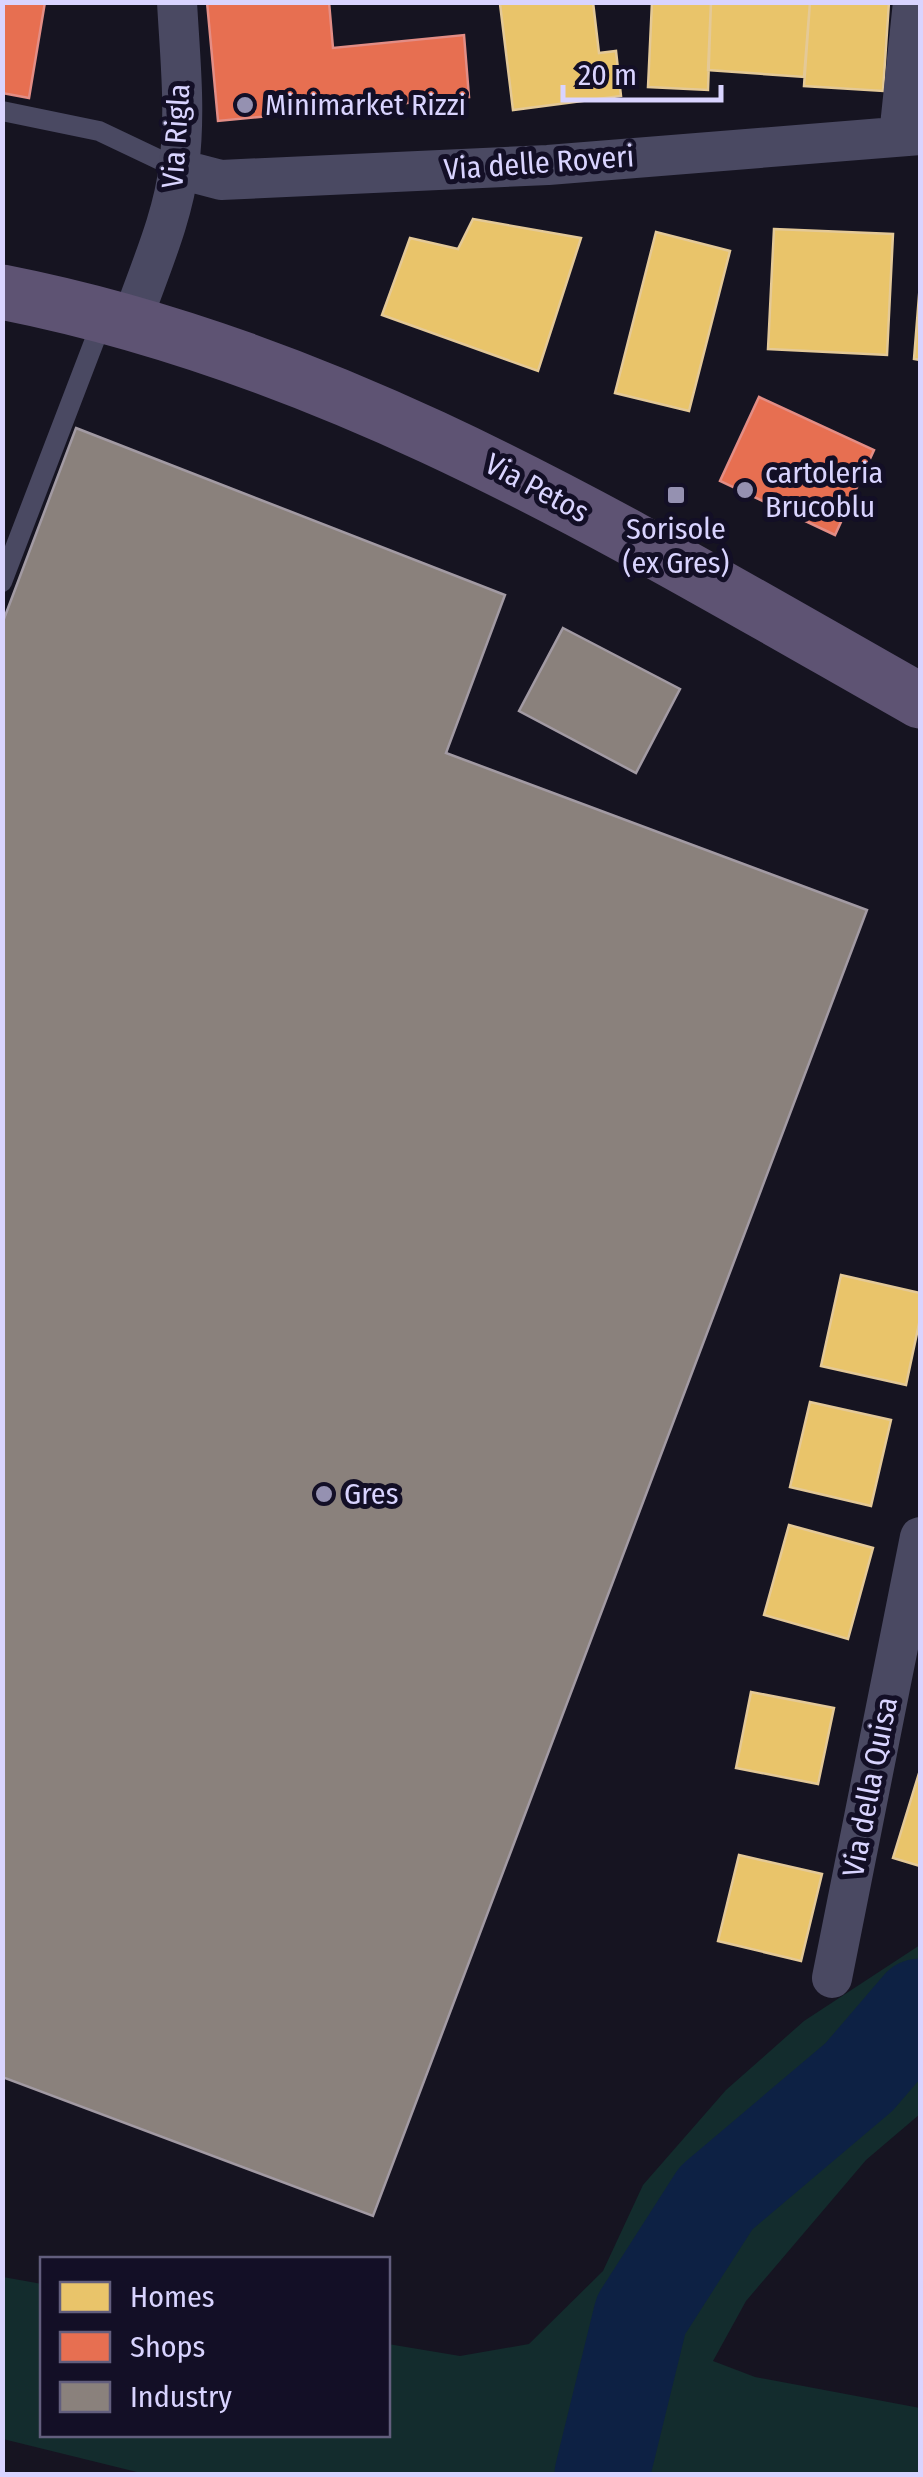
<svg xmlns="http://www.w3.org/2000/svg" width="923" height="2477" viewBox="0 0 923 2477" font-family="'Fira Sans Condensed',sans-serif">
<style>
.green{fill:#132c2d}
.homes{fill:#e9c46a;stroke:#e4c997;stroke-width:2.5}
.shops{fill:#e76f51;stroke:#e38d85;stroke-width:2.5}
.industry{fill:#8a817c;stroke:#a29aa3;stroke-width:2.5}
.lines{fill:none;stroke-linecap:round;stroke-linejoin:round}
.river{stroke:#0d2144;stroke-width:95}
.lane{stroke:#4a4962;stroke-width:20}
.street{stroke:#4a4962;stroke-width:40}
.primary{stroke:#5e5373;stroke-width:55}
.poi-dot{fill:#9591b1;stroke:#130f26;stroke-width:4}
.labels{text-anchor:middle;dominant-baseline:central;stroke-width:10;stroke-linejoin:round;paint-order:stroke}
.poi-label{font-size:30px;fill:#d9d4ff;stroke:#130f26;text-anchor:start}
.street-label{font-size:30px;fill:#d9d4ff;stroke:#130f26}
</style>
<rect width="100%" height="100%" fill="#161421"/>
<path class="green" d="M920,1945v169l-54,46 -120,141 -33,60 42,16 165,31v66h-775l-142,-35v-162l39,7v150h346v-90l72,12 69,-12 74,-73 40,-86 83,-95 78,-69z"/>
<path class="homes" d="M513,2h80l6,51 17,-2 5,45 -108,14 -13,-106z
M652,2h59l-3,88 -60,-3z
M711,2h99l-6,75 -96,-7z
M810,2h79l-6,89 -79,-5z
M473,219l108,19 -43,133 -156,-56 28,-77 48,11z
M774,229l119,5 -6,121 -119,-6z
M656,232l74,19 -41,160 -74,-18z
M920,283v77l-6,-1z
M841,1275l79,18v26l-14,66 -85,-19z
M810,1402l81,18 -20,86 -81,-19z
M789,1525l84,23 -25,91 -84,-24z
M751,1692l83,16 -16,76 -82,-16z
M920,1770v96l-27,-8z
M739,1855l83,19 -21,87 -83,-20z"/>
<path class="shops" d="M2,2h43l-16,96 -27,-5z
M207,2h122l4,46 131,-13 5,62 -251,24z
M759,397l115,53 -39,85 -115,-54z"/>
<path class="industry" d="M76,428l429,167 -59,158 421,157 -494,1306 -371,-139v-1453z
M563,628l117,61 -44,84 -117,-62z"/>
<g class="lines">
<path class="river" d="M602,2474l39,-159 75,-117 143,-121 61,-71"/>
<path class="lane" d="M2,111l97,20 80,38
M2,582l102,-266"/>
<path class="street" d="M899,136l14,-134
M179,169l42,11 327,-15 372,-30
M131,323c17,-50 42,-104 48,-157 7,-54 1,-109 -2,-164
M832,1978l88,-441"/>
<path class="primary" d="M2,292c341,67 621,241 918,409"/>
</g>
<g class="poi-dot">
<circle cx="245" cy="105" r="10"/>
<circle cx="745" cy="490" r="10"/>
<rect x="666" y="485" width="20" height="20" rx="5"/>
<circle cx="324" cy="1494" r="10"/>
</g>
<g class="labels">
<g class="poi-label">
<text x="265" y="105">Minimarket Rizzi</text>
<text x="765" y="473">cartoleria<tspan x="765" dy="34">Brucoblu</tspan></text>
<text x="676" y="529" text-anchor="middle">Sorisole<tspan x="676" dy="34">(ex Gres)</tspan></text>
<text x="344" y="1494">Gres</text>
</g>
<g class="street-label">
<text transform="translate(176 136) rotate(-86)">Via Rigla</text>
<text transform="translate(539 163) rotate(-4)">Via delle Roveri</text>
<text transform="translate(537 488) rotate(28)">Via Petos</text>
<text transform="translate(870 1787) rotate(-79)">Via della Quisa</text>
</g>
</g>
<rect width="923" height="2477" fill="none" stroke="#d9d4ff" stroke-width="10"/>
<rect x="40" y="2257" width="350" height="180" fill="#130f26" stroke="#625e7d" stroke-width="2.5"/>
<rect x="60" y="2282" width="50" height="30" fill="#e9c46a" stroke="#625e7d" stroke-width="2.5"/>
<text x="130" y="2307" font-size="30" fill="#d9d4ff">Homes</text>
<rect x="60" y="2332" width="50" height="30" fill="#e76f51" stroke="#625e7d" stroke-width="2.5"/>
<text x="130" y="2357" font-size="30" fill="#d9d4ff">Shops</text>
<rect x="60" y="2382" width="50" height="30" fill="#8a817c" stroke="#625e7d" stroke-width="2.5"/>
<text x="130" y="2407" font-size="30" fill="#d9d4ff">Industry</text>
<path d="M563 85v15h158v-15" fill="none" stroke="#d9d4ff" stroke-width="5"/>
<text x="578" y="85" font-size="30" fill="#d9d4ff" stroke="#130f26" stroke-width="8" paint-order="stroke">20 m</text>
</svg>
